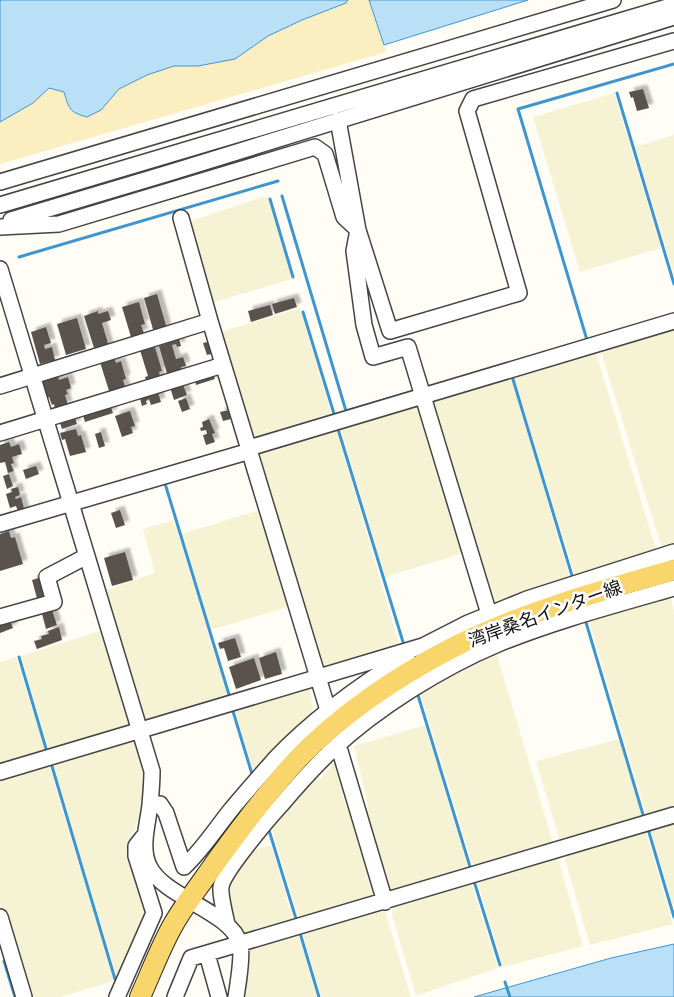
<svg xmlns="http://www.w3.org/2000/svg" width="674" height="997" viewBox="0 0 674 997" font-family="'Libre Baskerville','Noto Sans JP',serif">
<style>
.farmland{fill:#f6f3d4}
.sand{fill:#fbeec1}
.water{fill:#b9e0f7;stroke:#3f96cf}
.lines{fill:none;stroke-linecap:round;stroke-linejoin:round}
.stream{stroke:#3f96cf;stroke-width:3}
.building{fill:#5a524d;filter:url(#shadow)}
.minor-casing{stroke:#444;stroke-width:18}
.major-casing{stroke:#222;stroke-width:22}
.minor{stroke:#fff;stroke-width:15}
.major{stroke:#f9d66b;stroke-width:20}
.labels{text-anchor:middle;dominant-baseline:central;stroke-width:5;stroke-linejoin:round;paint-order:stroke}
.street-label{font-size:18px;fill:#111;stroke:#fff}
</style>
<defs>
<filter id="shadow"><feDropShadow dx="4.5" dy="-4.5" stdDeviation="1" flood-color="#0004"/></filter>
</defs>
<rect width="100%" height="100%" fill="#fffdf5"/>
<path class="farmland" d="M614,93l47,155 -81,24 -47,-155z
M674,135v139l-39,-127z
M263,197l6,1 23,81 -81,24 -24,-81z
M300,308l32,108 -79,25 -32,-109z
M674,325v223l-6,2 -7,-4 -61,-198z
M595,350l61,199 -2,5 -78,25 -63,-205z
M510,375l61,206 -76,26 -67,-207z
M421,402l46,150 -82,25 -45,-151z
M336,428l64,219 -75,22 -4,-3 -63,-209 1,-6z
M262,509l29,97 -80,24 -29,-96z
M174,520l54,179 -78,24 -6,-6 -38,-127 49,-17 -12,-44z
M670,596l4,14v200l-27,8 -59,-201z
M103,630l29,92 -4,7 -78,24 -29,-97z
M497,655l56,188 -79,26 -54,-178z
M16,657l30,97 -46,14v-106z
M309,685l5,31 -60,58 -20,-68z
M425,725l44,146 -79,23 -27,-77 5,-3 -1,-14 -13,-54z
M130,737l6,4 8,32 1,18 -2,17 -11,27 -2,10 21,59 -30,72 -4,1 -65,-216z
M619,739l24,80 -79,23 -4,-1 -24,-80z
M48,762l66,219 -54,16h-32l-28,-93v-128z
M334,762l12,45 8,4 26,84 -80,26 -30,-98 43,-48 8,4z
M674,820v89l-24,-81z
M645,829l28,95 -83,21 -25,-85 4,-8z
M271,845l23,78 -47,13 -10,-14 -6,-6 -5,-25 16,-31 7,-9z
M554,856l4,2 25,88 -80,21 -26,-87z
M471,882l27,86 -82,28 -24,-81 1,-10z
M381,909l4,2 26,86h-89l-20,-65z
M297,932l20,65h-73l6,-37 -1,-9 4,-5z"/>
<path class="sand" d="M348,0h21l17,52 -386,112v-42l44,-29 5,-5 15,4 5,17 32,1 18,-21 28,-14 27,-9h24l37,-7 33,-23 34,-16 44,-17z"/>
<path class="water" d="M0,0h348l-2,3 -44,17 -34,16 -33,23 -37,7h-24l-27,9 -28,14 -18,21 -14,7c-18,-5 -18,-8 -23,-25l-15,-4 -16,15 -33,19z
M369,0h159l-144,45z
M674,944v53h-200l137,-39z"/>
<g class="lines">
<path class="stream" d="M617,93l57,191
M282,196l64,215 69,-20
M270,199l23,78
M19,257l259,-76
M303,312l32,105
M587,340l-69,-231 156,-45
M512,376l61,203
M338,429l65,213
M164,480l66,218
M585,619l59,199
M19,657l28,95
M417,692l54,178
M232,708l20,66
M51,763l64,216
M268,827l29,95
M648,829l26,88
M474,881l26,84
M300,933l19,64
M4,961l11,36
M505,982l5,15"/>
</g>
<path class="building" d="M643,89l6,19 -12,3 -4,-14 -2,1 -2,-6z
M157,294l10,35 -13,4 -10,-35z
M294,298l3,9 -22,7 -3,-10z
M139,302l6,22 -4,1 3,8 -13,4 -9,-30z
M270,305l3,10 -22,7 -3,-11z
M98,311v3l10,-3 3,9 -9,3 7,24 -11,4 -1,-4 -3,1 -10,-32z
M77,318l9,31 -20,6 -9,-31z
M46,327l5,16 -7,2 1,4 7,-2 3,13 -15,4 -9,-32z
M178,334l3,12 -4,1 -1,-3 -4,1 4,14 7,-2 3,9 -5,1 1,5 -14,5 -9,-31 15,-5 -1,-5z
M212,341l4,12 -9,2 -4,-12z
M151,344l1,4 3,-1 7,24 -3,1 2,8 -14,4 -2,-7 3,-1 -9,-29z
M114,357l2,6 5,-2 5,18 -3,1 3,9 -16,5 -10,-32z
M212,371l3,8 -19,6 -2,-8z
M58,376l1,4 9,-3 3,11 -5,2 2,4 -3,1 3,10 -13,4 -1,-5 -2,1 -3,-8 -2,1 -5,-17z
M182,382l5,13 -13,5 -4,-13z
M157,389l4,13 -10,3 -2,-6 -3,2 1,3 -5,2 -3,-11z
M186,398l4,11 -8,3 -4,-11z
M110,404l3,9 -28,9 -3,-10z
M229,410l2,9 -8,2 -3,-9z
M130,411l5,15 -4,1 2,6 -11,4 -7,-21z
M74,415l3,9 -15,5 -3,-9z
M209,419l6,14 -3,1 3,8 -9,3 -3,-10 4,-1 -1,-4 -5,1 -1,-3 3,-1 -1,-5z
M76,429l2,7 3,-1 5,17 -16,4 -5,-17 -3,1 -2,-7z
M101,432l4,14 -6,2 -4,-14z
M9,442l2,5 8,-3 3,10 -10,3 2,6 -3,1 3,7 -6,2 -3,-11 -5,1v-18z
M36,466l3,8 -13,5 -3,-9z
M9,474l4,12 -6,3 -4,-13z
M18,487l2,8 -5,2 1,2 5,-2 4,15 -6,2 -3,-8 -6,2 -4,-14 6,-2 -1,-3z
M120,510l5,15 -9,3 -5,-15z
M9,531l2,7 4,-1 8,27 -23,7v-37z
M125,552l8,28 -21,6 -8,-28z
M42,577l7,22 -11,3 -6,-22z
M51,607l6,18 -11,4 -5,-19z
M9,618l4,10 -13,5v-11z
M59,627l3,13 -25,9 -3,-8 8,-2 -1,-3 8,-2 -1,-3z
M235,638l6,19 -13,4 -4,-13 -4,1 -2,-6z
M276,652l6,22 -17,5 -6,-21z
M254,658l7,22 -25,9 -7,-22z"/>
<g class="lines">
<g class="minor-casing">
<path id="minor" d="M338,120l20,110 32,101 129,-38 -52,-182 6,-12 201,-58
M0,182l613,-182
M0,205l674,-200
M181,218l29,103 117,386
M11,220l161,-48 502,-155
M0,227l59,-3 256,-77 10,7 19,63 14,13 -4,21 10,74 9,32 35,-10 81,267
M0,269l152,502c0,11 -1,22 -2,34 -2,18 -10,43 -1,61 15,32 82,45 91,78 3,12 -2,40 -4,53
M0,386l210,-65
M0,433l223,-68
M249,448l425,-127
M0,524l250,-73
M0,617l54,-15 -7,-25 40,-21
M340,751l45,151
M0,772l423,-126 45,-23 59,-24 147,-47
M150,804h10l6,9 18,54c18,-17 31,-37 46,-56 14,-17 30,-35 45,-52 38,-40 85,-74 132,-103
M0,917l24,80
M227,924c-2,-9 -7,-29 -6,-37 2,-15 48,-69 60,-82 16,-19 33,-38 51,-55 45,-42 109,-82 166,-106 56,-23 117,-39 176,-56
M207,954l12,43
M117,997l37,-84 -18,-57v-10l7,-9
M175,997l16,-39 483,-143"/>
</g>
<g class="major-casing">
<path id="major" d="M140,997c11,-24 20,-49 33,-72 13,-23 30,-44 45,-66 24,-33 49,-66 77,-97 42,-45 101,-85 155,-113 70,-36 149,-58 224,-79"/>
</g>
<use href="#minor" class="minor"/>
<use href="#major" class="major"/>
</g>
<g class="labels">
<g class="street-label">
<text transform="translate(545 614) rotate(-20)">湾岸桑名インター線</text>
</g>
</g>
</svg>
